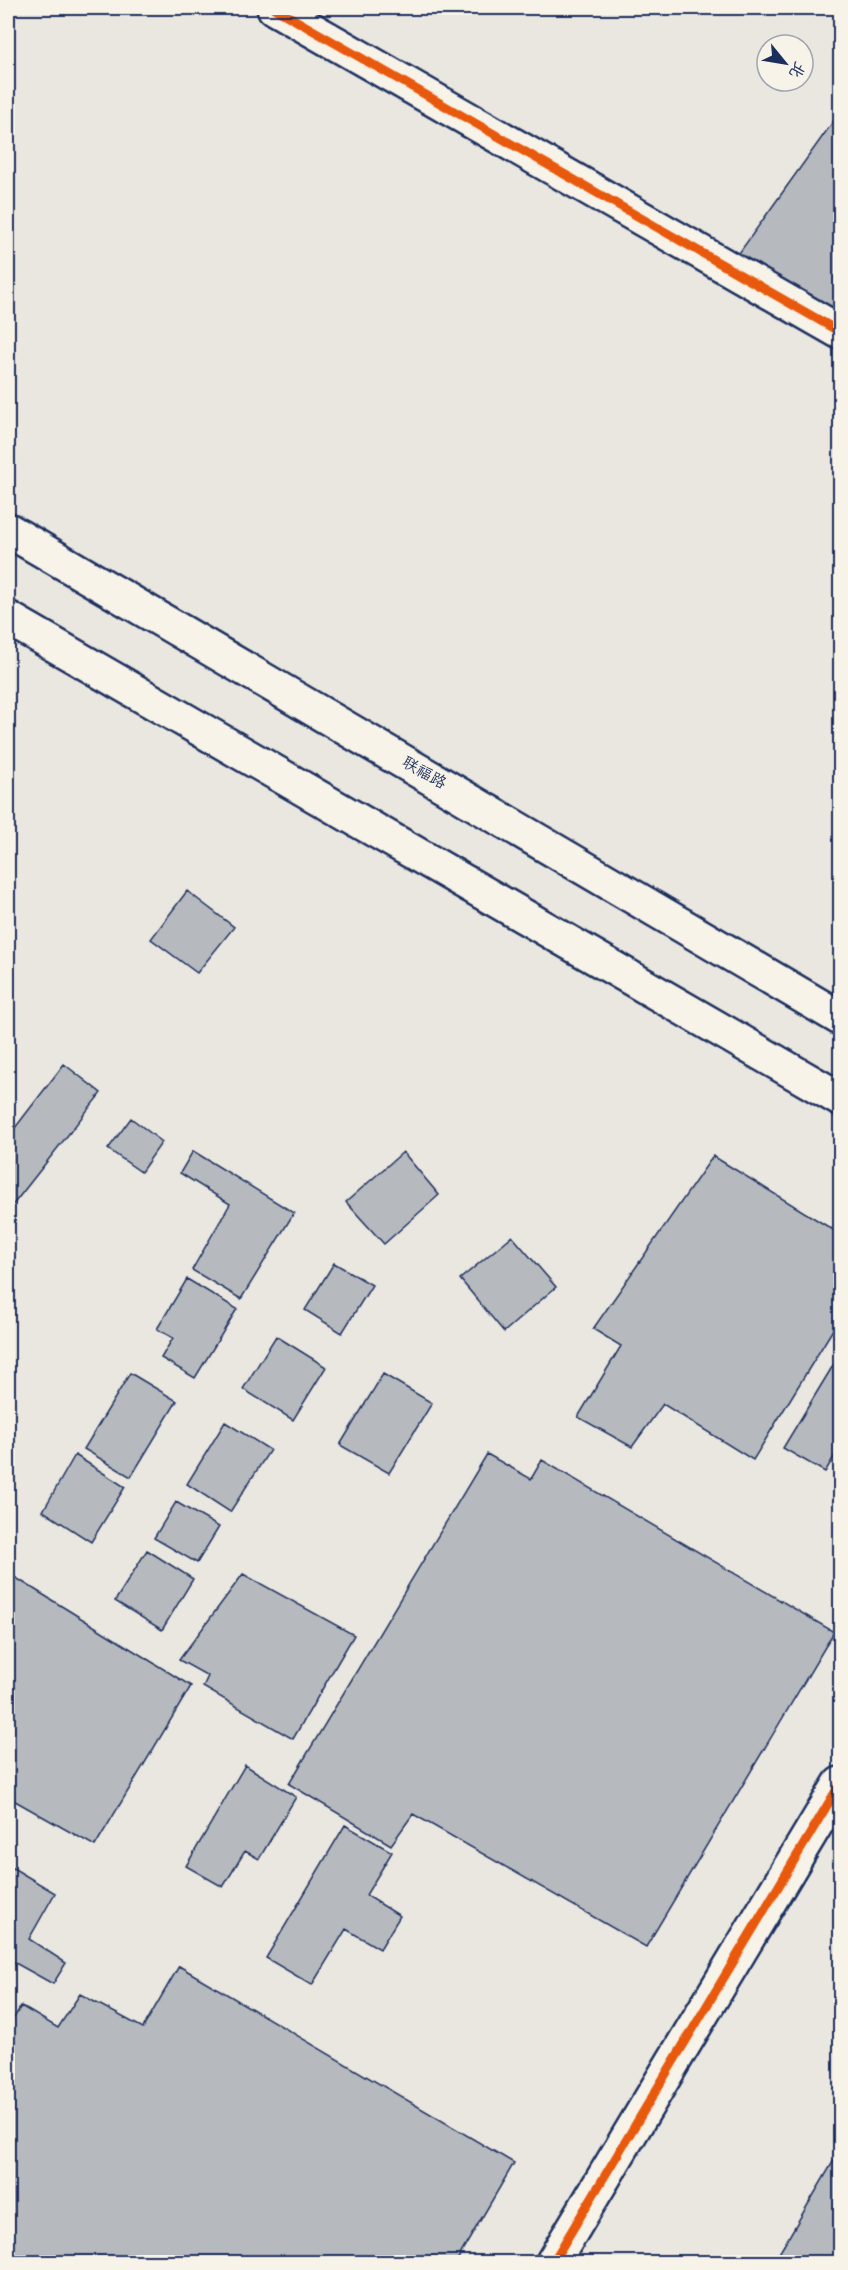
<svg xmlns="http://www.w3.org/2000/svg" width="848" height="2270" viewBox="0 0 848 2270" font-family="Kalam,'LXGW WenKai TC',sans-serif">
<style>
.building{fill:#b6babf;stroke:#1b2f5e;stroke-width:1.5}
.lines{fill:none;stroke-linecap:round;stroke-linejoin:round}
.minor-casing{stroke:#1b2f5e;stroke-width:38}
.tertiary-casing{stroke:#1b2f5e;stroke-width:38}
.secondary-casing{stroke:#1b2f5e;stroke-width:38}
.minor{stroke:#f7f3e8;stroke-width:33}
.tertiary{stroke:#f7f3e8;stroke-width:33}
.secondary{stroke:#f7f3e8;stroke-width:33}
.cycleway-casing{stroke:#f7f3e8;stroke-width:13}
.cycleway{stroke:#e8590c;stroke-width:9}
.labels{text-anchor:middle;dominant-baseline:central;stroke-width:6;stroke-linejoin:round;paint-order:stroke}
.street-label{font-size:16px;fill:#1b2f5e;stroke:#f7f3e8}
</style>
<rect width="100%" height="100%" fill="#eae7e0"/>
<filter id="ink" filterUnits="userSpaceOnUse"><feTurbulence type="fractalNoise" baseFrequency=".0167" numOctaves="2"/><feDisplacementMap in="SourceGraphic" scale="12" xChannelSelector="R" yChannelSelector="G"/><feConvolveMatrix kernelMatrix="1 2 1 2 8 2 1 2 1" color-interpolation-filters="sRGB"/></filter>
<g filter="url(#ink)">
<path class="building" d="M840,112v204l-108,-53z
M187,891l47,36 -37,46 -46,-34z
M64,1064l37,29 -93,118v-74z
M131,1118l31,24 -21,30 -33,-23z
M193,1151l101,62 -53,86 -49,-29 38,-66 -50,-31z
M403,1152l36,43 -55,49 -38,-42z
M713,1156l127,78v84l-87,142 -90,-56 -31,43 -54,-30 43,-71 -28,-17z
M512,1236l44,51 -52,45 -44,-53z
M334,1263l38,22 -30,48 -37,-23z
M187,1279l50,30 -42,69 -34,-20 12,-20 -16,-9z
M276,1336l50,31 -33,53 -50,-31z
M840,1354v93l-15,25 -42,-24z
M130,1373l47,28 -46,76 -47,-28z
M383,1374l49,29 -43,70 -49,-28z
M225,1422l45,28 -40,62 -43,-28z
M487,1454l44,25 11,-19 292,172 -188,315 -233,-133 -22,31 -102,-61z
M75,1455l50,32 -34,55 -48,-31z
M176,1502l43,25 -22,36 -43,-25z
M147,1550l46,29 -31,51 -47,-29z
M8,1573l183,113 -96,160 -87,-49z
M243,1574l111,61 -61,104 -90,-52 5,-11 -29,-16z
M245,1765l51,32 -37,62 -14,-8 -22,36 -37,-21z
M345,1825l47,27 -26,43 34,21 -20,33 -34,-20 -34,56 -46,-27z
M8,1865l47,28 -26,46 37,24 -13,21 -45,-25z
M179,1966l335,197 -58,99h-447l-1,-234 13,-22 37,22 22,-34 63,34z
M840,2150v112h-66z"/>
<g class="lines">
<g class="minor-casing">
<path id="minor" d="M274,8l566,324"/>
</g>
<g class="tertiary-casing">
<path id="tertiary" d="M553,2262l287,-478"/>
</g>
<g class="secondary-casing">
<path id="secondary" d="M8,530l832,488
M8,618l832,481"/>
</g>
<use href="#minor" class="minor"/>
<use href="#tertiary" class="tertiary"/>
<use href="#secondary" class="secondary"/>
<g class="cycleway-casing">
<path id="cycleway" d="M274,8l566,324
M553,2262l287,-478"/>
</g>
<use href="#cycleway" class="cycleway"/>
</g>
</g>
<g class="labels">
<g class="street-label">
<text transform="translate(424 773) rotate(30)">联福路</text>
</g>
</g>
<rect width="848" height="2270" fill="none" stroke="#f7f3e8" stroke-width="30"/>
<rect x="15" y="15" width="818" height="2240" fill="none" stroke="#1b2f5e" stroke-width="2" filter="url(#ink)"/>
<g transform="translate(785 63) rotate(120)"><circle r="28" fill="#f7f3e8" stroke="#9fa5b1" stroke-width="1.5"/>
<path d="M0-4.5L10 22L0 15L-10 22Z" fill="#1b2f5e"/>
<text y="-9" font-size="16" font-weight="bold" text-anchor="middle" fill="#1b2f5e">北</text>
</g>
</svg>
